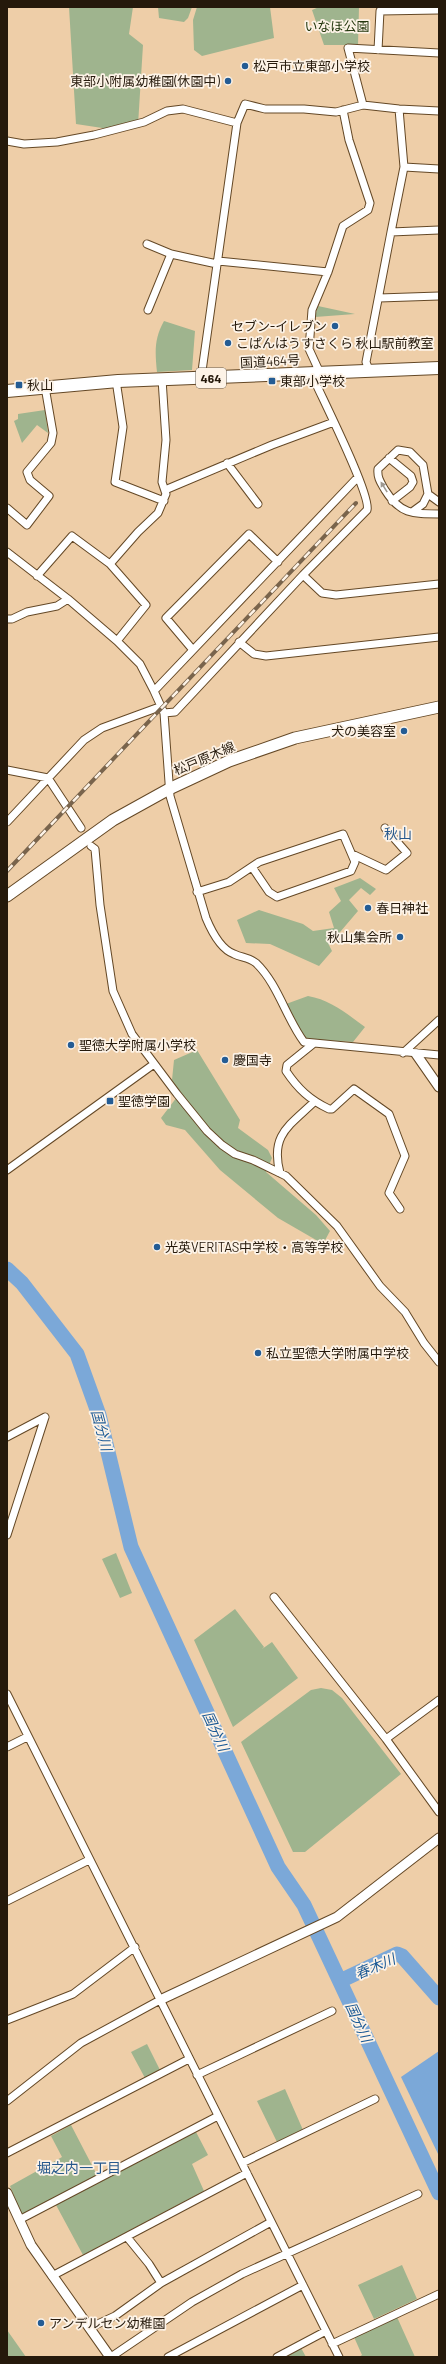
<svg xmlns="http://www.w3.org/2000/svg" width="446" height="2364" viewBox="0 0 446 2364" font-family="Barlow,'Noto Sans JP',sans-serif">
<style>
.green{fill:#9fb48e}
.water{fill:#7ba8d8}
.lines{fill:none;stroke-linecap:round;stroke-linejoin:round}
.river{stroke:#7ba8d8;stroke-width:15}
.minor-casing{stroke:#644826;stroke-width:9}
.tertiary-casing{stroke:#644826;stroke-width:11}
.secondary-casing{stroke:#644826;stroke-width:13}
.trunk-casing{stroke:#644826;stroke-width:14}
.minor{stroke:#fff;stroke-width:7}
.tertiary{stroke:#fff;stroke-width:9}
.secondary{stroke:#fff;stroke-width:11}
.trunk{stroke:#fff;stroke-width:12}
.rail-casing{stroke:#79644c;stroke-width:4}
.rail{stroke:#fdf3e7;stroke-width:2.5;stroke-dasharray:8;stroke-linecap:butt}
.oneway{fill:#9d9891}
.poi-dot{fill:#245c94;stroke:#fdf3e7;stroke-width:1.5}
.labels{text-anchor:middle;dominant-baseline:central;stroke-width:3.5;stroke-linejoin:round;paint-order:stroke}
.shield{fill:#fdf3e7;stroke:#665a4d;stroke-width:1}
.shield-label{font-size:12px;font-weight:bold;fill:#25190b}
.park-label{font-size:13px;fill:#22360c;stroke:#fdf3e7}
.poi-label{font-size:13px;fill:#25190b;stroke:#fdf3e7;text-anchor:start}
.street-label{font-size:13px;fill:#25190b;stroke:#fdf3e7}
.neighbourhood-label{font-size:14px;fill:#27598d;stroke:#fdf3e7}
.water-label{font-size:14px;font-style:italic;fill:#1a5995;stroke:#fdf3e7}
</style>
<rect width="100%" height="100%" fill="#eecea8"/>
<path class="green" d="M69,7h64l-4,27 14,11 -5,80 -16,6 -46,-7z
M158,7h34l-4,11 -4,4 -25,-4z
M197,7h73l4,31 -72,18 -8,-6 -1,-30z
M319,7h40l-1,38h-34l-12,-35z
M318,306l37,8 -40,3z
M164,321l31,10 -3,39 -35,2c-2,-20 -3,-33 7,-51z
M45,410l3,23 -11,-8 -15,18 -8,-22 4,-2v-5z
M360,878l16,11 -6,6 -9,-7 -12,12 9,11 -29,34 3,6 -13,15 -49,-22 -24,-1 -9,-23 22,-10 44,14 10,7 21,-3 -5,-16 12,-11 -7,-13z
M308,996c23,4 39,18 57,31l-12,15 -47,-3 -10,-14 -10,-21z
M197,1050l43,70 -2,8 30,22 4,8 -6,14 50,43 14,16 -7,13 -45,-26 -58,-48 -35,-40 -19,-5 -5,-7 19,-25 -8,-13 2,-20z
M116,1553l16,40 -12,5 -18,-39z
M235,1609l29,38 -2,2 10,-7 26,36 -65,49 -39,-87z
M321,1688l11,2 10,8 59,76 -96,78h-12l-52,-110 70,-52z
M147,2044l13,26 -15,8 -14,-26z
M285,2089l18,41 -26,12 -20,-41z
M71,2125l26,50 -72,39 -4,-1 -11,-27 52,-29 -11,-21z
M196,2132l12,23 -16,9 12,27 -121,64 -27,-50z
M402,2265l15,34 -43,20 -16,-34z
M397,2317l18,40h-56l3,-2 -8,-18z
M7,2330l19,27h-19z
M300,2346l6,11h-22z"/>
<path class="water" d="M439,2051v105l-38,-79z"/>
<g class="lines">
<path class="river" d="M7,1269l15,14 55,71 22,61 32,132 147,320 26,38 135,288
M340,1981l57,-27 5,2 37,42"/>
<g class="minor-casing">
<path id="minor" d="M378,50l2,-39 59,-1
M363,105l-15,-57 91,5
M399,109l5,58 -13,65 48,-2
M7,141l17,3 33,-2 37,-7 50,-13 23,-11 16,-2 54,14
M404,167l35,2
M147,244l24,10 46,10
M218,261l110,11
M379,298l60,-2
M148,310l23,-56
M369,370l-3,-8 25,-130
M320,373l-11,-24 3,-39 16,-38 15,-46 25,-16 2,-7 -21,-63 -6,-30
M201,378l36,-255 8,-19 20,5h39l32,3 27,-7 36,4 40,2
M118,381l-1,6 6,40 -8,55 49,19
M389,458l22,18 2,6 -3,5 -18,14
M227,463l31,41
M165,490l107,-45 62,-23
M439,502l-11,-8 -5,-29 -13,-13 -12,-2 -20,19c-1,9 3,14 7,21 15,24 27,24 54,24
M7,508l20,17 22,-29 -19,-16 -3,-8 24,-29 2,-10 -8,-46
M412,512l11,-8 5,-10
M7,552l61,47 49,42 23,23 14,27 10,22 6,83 36,122c5,12 14,31 28,36 8,4 14,3 22,9 22,21 30,55 48,79l135,13
M303,575l19,18 14,2 103,-11
M37,576l35,-40 38,28
M7,619h5l15,-7 30,-6 11,-7
M117,641l29,-36 -36,-41 28,-32 20,-19 8,-19 -4,-12 4,-42 -4,-61
M239,642l15,12 12,2 173,-19
M193,650l-27,-32 83,-84 29,28
M154,691l204,-214
M164,713l11,-1 128,-137 64,-65c5,-14 -47,-116 -56,-137
M7,770l41,8 33,50
M7,822l77,-82 18,-12 60,-22
M91,846l4,3 5,56 13,86 19,43 45,60 30,37 15,14 13,9 18,6 33,16 51,50 43,60 25,26 19,31 15,19
M352,854l34,16 21,-17 -22,-25
M197,892l32,-10 30,-20 84,-28 12,28 -4,9 -74,26 -8,-5 -17,-25
M313,1044l-26,21 -1,6c12,18 24,29 43,38h3l22,-20 35,25 16,42 -16,37 11,16
M403,1053l36,-33
M7,1170l147,-106
M280,1173c-10,-38 9,-47 34,-71
M7,1437l38,-20
M7,1535l38,-118
M274,1597l112,142 53,73
M7,1694l332,663
M386,1739l53,-39
M7,1747l20,-10
M7,1901l82,-41
M7,2020l66,-26 62,-47
M197,2075l135,-64
M7,2101l74,-58 79,-43
M7,2153l182,-94
M242,2163l133,-64
M19,2220l199,-104
M127,2237l22,27 12,19
M52,2276l195,-103
M89,2328l26,-12 46,-33 110,-61
M332,2344l107,-50
M111,2357l81,-55 50,-28 176,-80
M168,2357l135,-72
M277,2357l49,-26"/>
</g>
<g class="tertiary-casing">
<path id="tertiary" d="M416,1054l23,33
M160,2000l177,-83 102,-79
M7,2193l24,52 79,112"/>
</g>
<g class="secondary-casing">
<path id="secondary" d="M7,896l106,-76 56,-31 60,-28 66,-23 144,-31"/>
</g>
<g class="trunk-casing">
<path id="trunk" d="M7,391l111,-10 321,-13"/>
</g>
<use href="#minor" class="minor"/>
<use href="#tertiary" class="tertiary"/>
<use href="#secondary" class="secondary"/>
<use href="#trunk" class="trunk"/>
<g class="rail-casing">
<path id="rail" d="M7,871l349,-368"/>
</g>
<use href="#rail" class="rail"/>
</g>
<defs><path id="oneway-solid" d="M-6-.8H1V-3.2L6.5 0L1 3.2V.8H-6Z"/></defs>
<use class="oneway" href="#oneway-solid" transform="translate(384 487) rotate(-122)"/>
<g class="poi-dot">
<circle cx="245" cy="66" r="4"/>
<circle cx="228" cy="81" r="4"/>
<circle cx="335" cy="326" r="4"/>
<circle cx="228" cy="343" r="4"/>
<rect x="268" y="377" width="8" height="8" rx="2"/>
<rect x="15" y="381" width="8" height="8" rx="2"/>
<circle cx="404" cy="731" r="4"/>
<circle cx="368" cy="908" r="4"/>
<circle cx="400" cy="937" r="4"/>
<circle cx="71" cy="1045" r="4"/>
<circle cx="225" cy="1060" r="4"/>
<rect x="106" y="1097" width="8" height="8" rx="2"/>
<circle cx="157" cy="1247" r="4"/>
<circle cx="258" cy="1353" r="4"/>
<circle cx="41" cy="2323" r="4"/>
</g>
<g class="labels">
<rect class="shield" x="196" y="368" width="30" height="20" rx="3"/>
<g class="shield-label">
<text x="211" y="378">464</text>
</g>
<g class="park-label">
<text x="337" y="26">いなほ公園</text>
</g>
<g class="poi-label">
<text x="253" y="66">松戸市立東部小学校</text>
<text x="220" y="81" text-anchor="end">東部小附属幼稚園(休園中)</text>
<text x="327" y="326" text-anchor="end">セブン-イレブン</text>
<text x="236" y="343">こぱんはうすさくら 秋山駅前教室</text>
<text x="280" y="381">東部小学校</text>
<text x="27" y="385">秋山</text>
<text x="396" y="731" text-anchor="end">犬の美容室</text>
<text x="376" y="908">春日神社</text>
<text x="392" y="937" text-anchor="end">秋山集会所</text>
<text x="79" y="1045">聖徳大学附属小学校</text>
<text x="233" y="1060">慶国寺</text>
<text x="118" y="1101">聖徳学園</text>
<text x="165" y="1247">光英VERITAS中学校・高等学校</text>
<text x="266" y="1353">私立聖徳大学附属中学校</text>
<text x="49" y="2323">アンデルセン幼稚園</text>
</g>
<g class="street-label">
<text transform="translate(270 361) rotate(-3)">国道464号</text>
<text transform="translate(204 758) rotate(-23)">松戸原木線</text>
</g>
<g class="neighbourhood-label">
<text x="398" y="833">秋山</text>
<text x="79" y="2167">堀之内一丁目</text>
</g>
<g class="water-label">
<text transform="translate(102 1430) rotate(75)">国分川</text>
<text transform="translate(216 1731) rotate(65)">国分川</text>
<text transform="translate(375 1966) rotate(-23)">春木川</text>
<text transform="translate(359 2022) rotate(65)">国分川</text>
</g>
</g>
<rect width="446" height="2364" fill="none" stroke="#25190b" stroke-width="16"/>
</svg>
